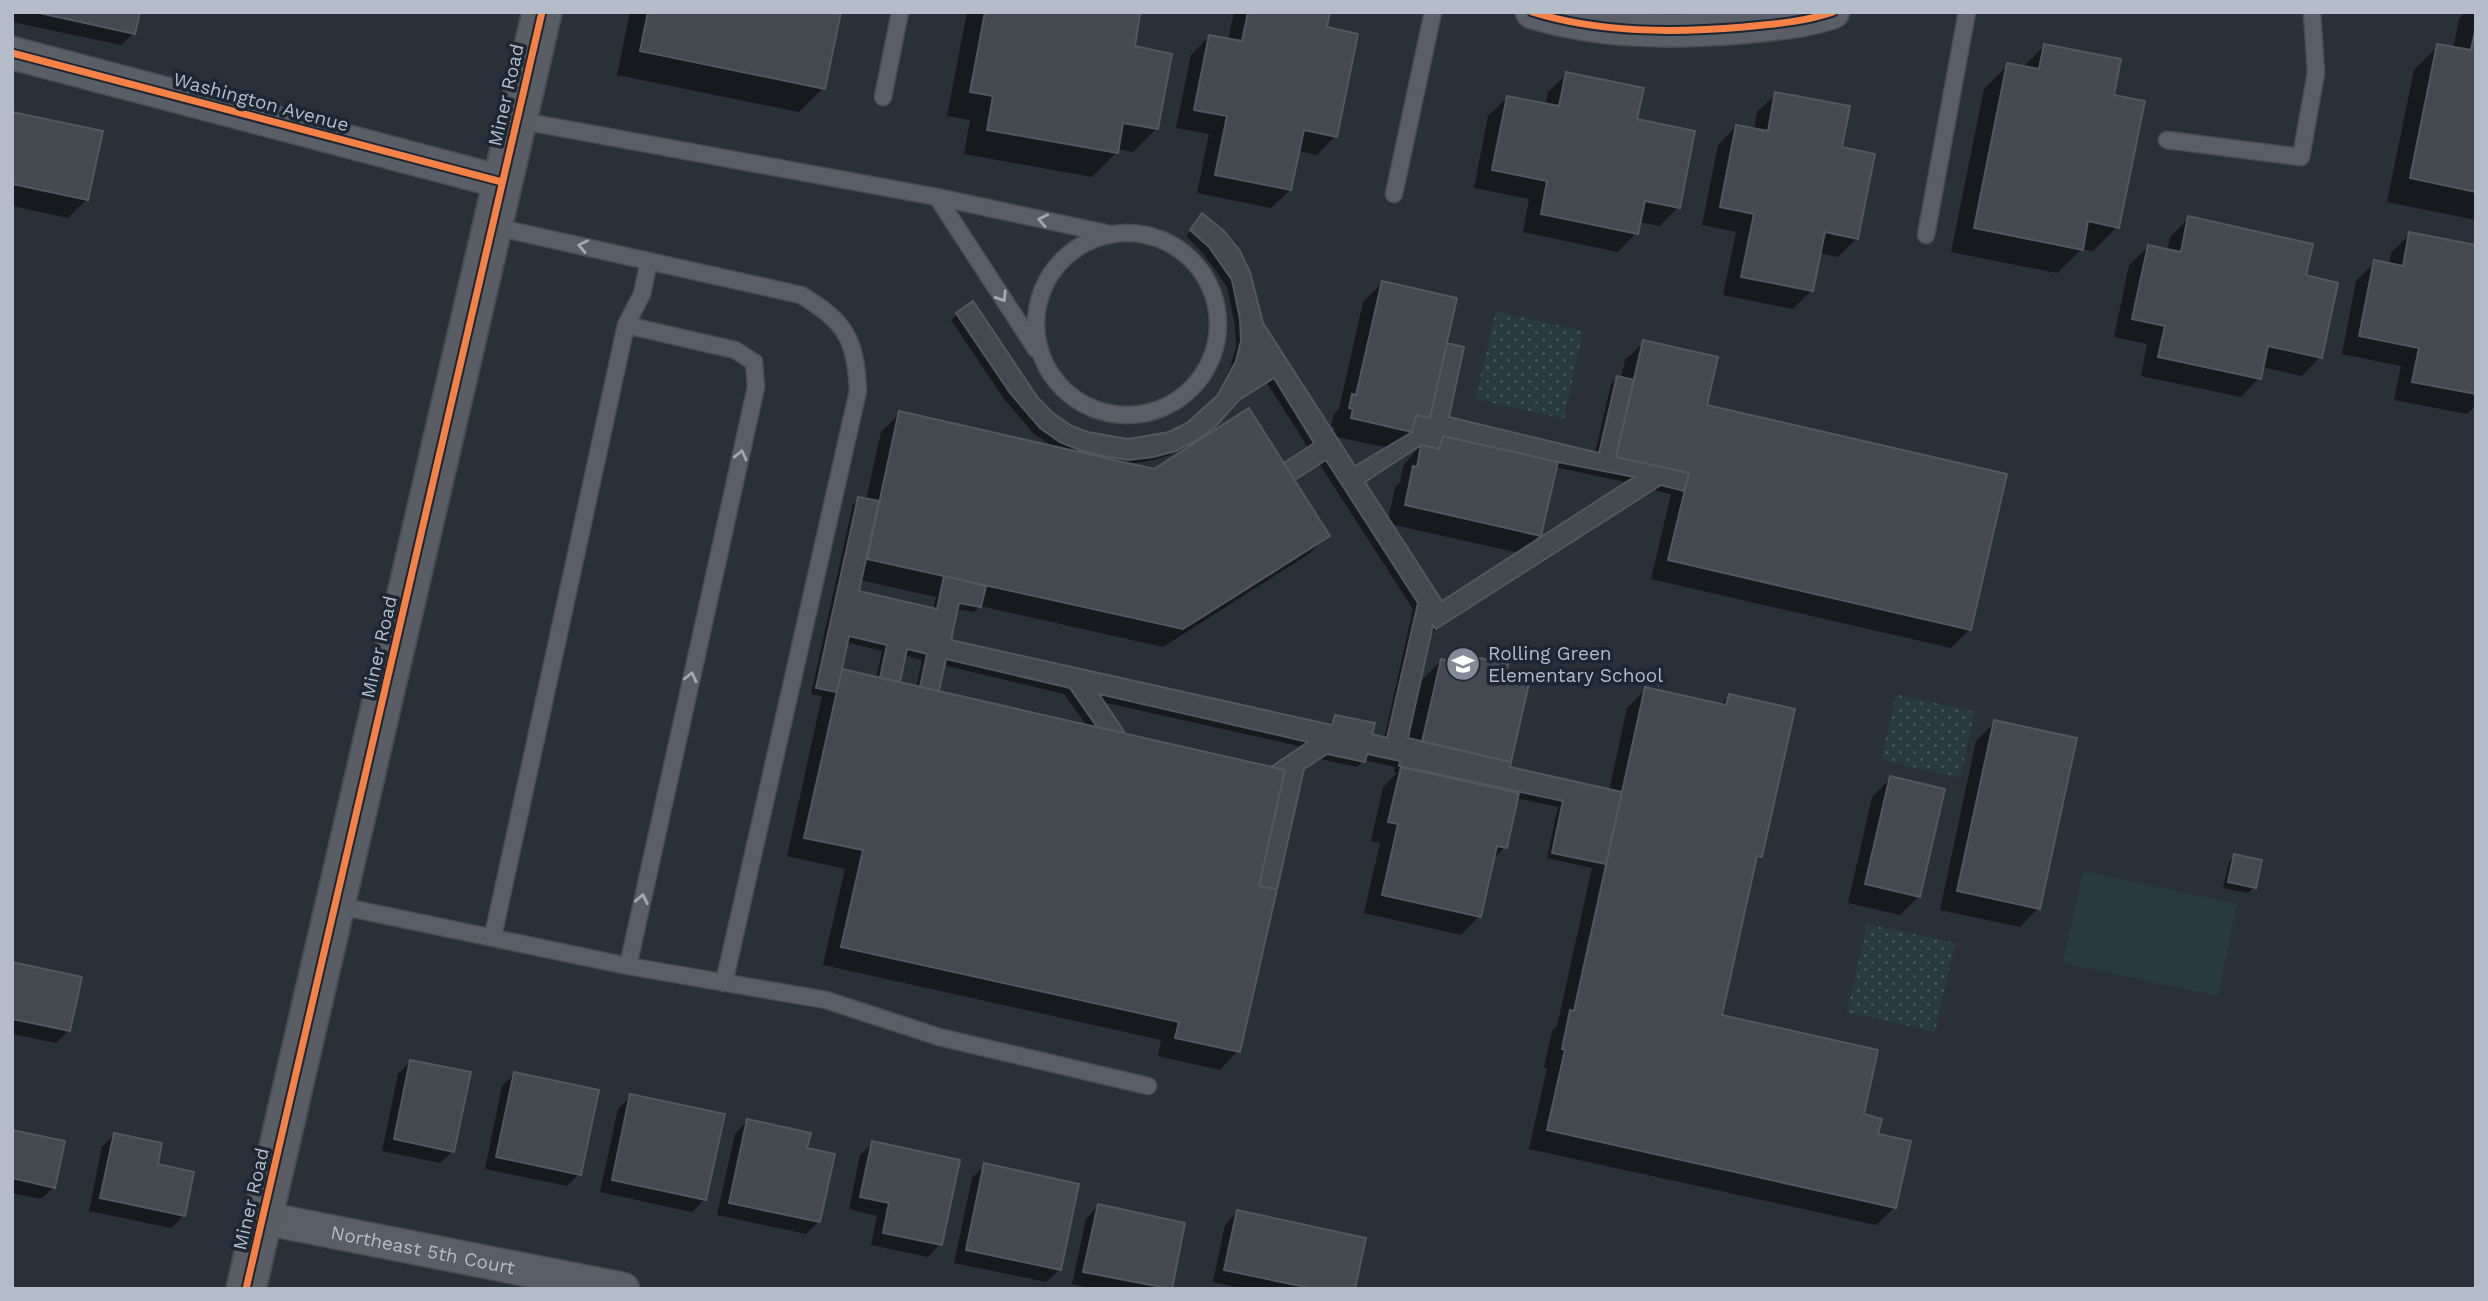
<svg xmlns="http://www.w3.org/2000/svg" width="2488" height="1301" viewBox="0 0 2488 1301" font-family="'Work Sans',sans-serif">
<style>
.grass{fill:url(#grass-dots)}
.garden{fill:#273a3e}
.shadow{fill:#0007;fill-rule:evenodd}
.building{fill:#444950;stroke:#52575f;stroke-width:2;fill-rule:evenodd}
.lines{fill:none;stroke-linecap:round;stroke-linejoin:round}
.lane-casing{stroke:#484c53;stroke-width:19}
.street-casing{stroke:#484c53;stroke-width:35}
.secondary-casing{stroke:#484c53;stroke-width:42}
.lane{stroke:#5a5e66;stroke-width:16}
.street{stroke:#5a5e66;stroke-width:32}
.secondary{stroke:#595d64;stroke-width:38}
.cycleway-casing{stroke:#1d2633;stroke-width:11}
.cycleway{stroke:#f48246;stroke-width:7}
.oneway{stroke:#a2a9b5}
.labels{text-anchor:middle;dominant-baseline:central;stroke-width:7;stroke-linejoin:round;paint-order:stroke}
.street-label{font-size:19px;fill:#b4bcc9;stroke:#1d2633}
.poi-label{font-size:19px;fill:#b4bcc9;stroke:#1d2633;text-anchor:start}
</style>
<defs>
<pattern id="grass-dots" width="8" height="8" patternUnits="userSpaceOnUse" patternTransform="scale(1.75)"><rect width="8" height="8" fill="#273a3e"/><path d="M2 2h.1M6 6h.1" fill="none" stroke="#445559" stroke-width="1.8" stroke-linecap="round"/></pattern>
</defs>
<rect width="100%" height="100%" fill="#2a3038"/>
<path class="grass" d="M1496,311l87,20 -19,88 -89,-20z
M1896,694l79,18 -15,66 -79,-18z
M1867,924l88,19 -20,89 -88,-20z"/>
<path class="garden" d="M2083,871l154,33 -19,92 -155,-33z"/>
<path class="shadow" d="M14,12h124l-4,21 -13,12 -109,-23z
M630,12h209l-16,76 -24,24 -182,-37z
M967,12h152l14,36 24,80 -24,24 -16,-3 -1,4 -24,24 -128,-23 6,-34 -23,-4z
M1234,12h94l-3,16 10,108 -18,19 -19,-4 -8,39 -19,18 -74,-15 12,-59 -33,-6 15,-73 19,-19 18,4z
M2465,12h11v208l-89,-18 27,-132 24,-24 15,3 6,-30z
M2045,45l67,51 5,131 -24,24 -11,-2 -25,24 -106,-21 33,-163 24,-24 15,2z
M1567,74l111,133 -18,19 -21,-4 -3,11 -18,19 -95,-20 6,-33 -55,-11 14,-72 19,-18 38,7 3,-13z
M1776,94l64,54 17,90 -19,19 -19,-4 -7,37 -19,19 -70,-14 13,-63 -34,-7 16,-80 18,-19 18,4 3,-18z
M12,114l75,85 -19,19 -56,-12z
M1202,216l59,108 93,145 34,-21 -55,-12 2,-9 -4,-1 3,-12 5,-5 24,-107 19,-19 62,65 4,-4 -1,74 148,35 16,-69 6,-6 4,1 4,-19 19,-18 61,64 264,224 -18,18 -300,-69 20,-85 -18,-4 -224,144 -11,50 23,-23 18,3 8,-7 37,18 4,94 101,22 18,-83 19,-19 74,16 9,-9 31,160 -6,6 -34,155 142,99 14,19 19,72 -19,18 -347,-76 18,-81 -3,-1 8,-36 5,-5 35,-158 -45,-10 11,-51 -42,-9 -11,49 -13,13 -13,56 -18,19 -97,-22 16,-70 -9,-2 12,-54 14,-14 -3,-1 1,-5 -31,-7 -7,7 -37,-8 -18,12 -64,280 -18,19 -62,-14 3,-16 -338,-75 22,-96 -58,-13 35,-160 -11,-2 42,-190 6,-5 7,1 15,-68 19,-19 156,36 -22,-15 -30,-35 -53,-79 21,-16 65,96 32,27 18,7 42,7 41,-7 18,-9 24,-22 18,-35 6,-20 -1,-22 -8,-39 -24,-34 -17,-17zM1267,383l42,66 -18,23 -7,-6 -129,5 -28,-7 18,-2 23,-6 22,-11 17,-13 26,-28zM1420,446l-17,20 -3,16 -5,5 -7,34 -24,-38zM1320,465l93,144 -29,130 -14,-3 -35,-19 -7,9 -379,-84 7,-33 18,3 6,-6 183,41 146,-93 19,-19 -34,-54zM1555,467l74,16 -98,61 9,-9zM1390,524l129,29 -78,50zM860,580l76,17 -3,13 -76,-17zM846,642l36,9 -6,28 -36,-9zM904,655l18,5 -6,28 -20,-5zM943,665l121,29 23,32 -151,-34zM1102,702l201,45 -32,21 -150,-34 1,-1z
M2189,218l115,59 16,80 -18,19 -40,-9 -3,11 -18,19 -100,-21 6,-32 -33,-7 15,-72 19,-18 19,4 3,-14z
M2410,234l66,13v158l-9,9 -73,-14 7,-34 -59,-12 14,-73 19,-19 14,3 2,-12z
M1995,722l43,186 -18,19 -80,-17 36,-169z
M1891,778l28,118 -19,19 -52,-12 24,-106z
M2234,856l20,31 -6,6 -25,-5 6,-26z
M12,964l57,66 -13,13 -44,-9z
M411,1061l42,90 -13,12 -58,-12 16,-77z
M515,1074l64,100 -12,12 -82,-17 17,-83z
M631,1096l74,103 -13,13 -92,-20 18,-83z
M747,1121l58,28 13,73 -12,12 -89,-19 18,-81z
M12,1131l42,56 -13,12 -29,-6z
M115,1134l41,31 27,51 -12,12 -82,-17 13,-64z
M873,1143l67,101 -12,13 -57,-12 6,-29 -28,-7 11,-54z
M985,1165l74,105 -13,12 -92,-19 18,-85z
M1098,1206l85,18 -13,65h-75l-23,-5 14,-65z
M1237,1212l117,77h-109l-32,-7 12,-57z"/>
<path class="building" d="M35,12h105l-5,22z
M648,12h193l-16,77 -185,-38z
M985,12h144l11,2 -5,32 37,8 -14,75 -35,-6 -5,30 -131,-23 6,-34 -23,-4z
M1248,12h82l-3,15 31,7 -21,103 -33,-7 -13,60 -76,-15 12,-59 -33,-6 15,-75 33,6z
M2476,26v166l-66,-14 27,-134 34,6z
M2044,44l77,15 -7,36 31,6 -26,127 -31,-7 -5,29 -109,-22 33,-165 32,6z
M1566,72l78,16 -7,31 58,12 -15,77 -35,-7 -7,33 -97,-20 6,-33 -55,-11 15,-74 52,10z
M1775,92l75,14 -8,41 33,7 -17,85 -33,-7 -12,59 -72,-14 13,-63 -34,-7 16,-82 32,6z
M12,112l91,19 -15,69 -76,-16z
M1202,213l22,18 16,20 10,21 13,51 92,143 57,-34 4,-17 14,3 17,-75 17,4 -15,70 150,36 18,-77 17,4 -18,77 73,16 -5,18 -23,-6 -225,144 -3,-4 -25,113 103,24 -1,5 112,25 -16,72 -54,-11 11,-52 -164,-35 1,-5 -33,-7 -2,8 -38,-8 -23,15 -27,120 -18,-3 26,-116 -14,-3 37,-25 -209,-48 26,39 -28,-6 -27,-39 -124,-29 -7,32 -19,-4 7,-33 -20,-5 -7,33 -20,-4 7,-33 -38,-9 -12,56 -21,-4 42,-191 21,4 -20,90 78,18 7,-33 42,10 -5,21 -22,-4 -8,37 381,85 3,-10 40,8 -3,11 15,4 31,-135 -92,-143 -31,20 -6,-9 -5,-8 30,-20 -40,-65 -35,22 -23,26 -19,14 -21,11 -23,6 -25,3 -23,-4 -23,-5 -22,-9 -20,-14 -30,-35 -54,-80 17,-12 65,97 15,15 17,12 18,7 40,7 41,-7 18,-9 30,-27 19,-35 5,-20 -1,-22 -8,-39 -23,-33 -19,-17zM1443,436l115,26 76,15 -192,124 -77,-119 56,-37 18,4z
M2188,216l125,28 -7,31 32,8 -16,75 -54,-12 -7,33 -103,-22 7,-31 -33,-7 16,-74 33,7z
M2409,232l67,13v149l-64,-12 7,-34 -60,-12 15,-76 29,6z
M1382,281l75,17 -27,120 -14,-3 -4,17 -61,-14 2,-9 -4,-1 3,-14 4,1z
M1643,340l75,17 -11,48 300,69 -36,156 -303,-70 21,-87 -73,-16z
M1249,408l81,128 -147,93 -316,-70 32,-148 255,58z
M1443,436l115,26 -17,74 -136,-31 8,-39 4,1 4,-22 18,4z
M1466,655l42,9 -2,10 24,5 -19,83 -89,-20 19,-83 24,5z
M842,669l443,101 -26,116 18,3 -37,163 -65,-14 4,-16 -338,-75 22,-97 -59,-12z
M1645,687l81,18 3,-11 66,15 -33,148 -5,-1 -35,159 156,35 -14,64 18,5 -4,15 33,7 -15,67 -349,-78 18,-80 -3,-1 8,-39 4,1z
M1994,720l83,18 -37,171 -83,-18z
M1401,767l118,26 -12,55 -10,-2 -16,71 -99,-22 16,-71 -10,-2z
M1890,776l55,13 -25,108 -55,-13z
M2234,854l28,6 -6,28 -28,-6z
M12,962l70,15 -12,54 -58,-12z
M410,1060l61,12 -17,80 -60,-13z
M514,1072l85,18 -18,85 -85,-18z
M630,1094l95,20 -19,86 -94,-20z
M747,1119l64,14 -4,15 28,6 -15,68 -91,-19z
M12,1130l53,11 -10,47 -43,-10z
M114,1133l48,10 -4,21 36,8 -9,44 -85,-18z
M872,1141l88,19 -18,85 -59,-12 6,-30 -29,-6z
M984,1163l95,21 -18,86 -95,-20z
M1098,1204l87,19 -13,66 -89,-17z
M1237,1210l129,28 -11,51h-40l-91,-19z"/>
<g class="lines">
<g class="lane-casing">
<path id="lane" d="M883,97l17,-85
M517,120l420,77
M2167,140l134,17 15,-84 -4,-61
M1394,194l39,-182
M491,226l310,69c44,26 55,44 57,96l-134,592
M1036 324a91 91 0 1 1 182 0a91 91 0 1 1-182 0Z
M1926,235l41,-223
M626,325l109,25 19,12 2,25 -128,579
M1036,349l-99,-152 173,37
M335,905l293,61 198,34 113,37 209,49
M493,936l133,-611 16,-31 7,-33"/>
</g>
<g class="street-casing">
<g id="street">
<path d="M1532,12c68,21 141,21 212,15 30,-3 60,-5 89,-15"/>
<path d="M12,53l490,129"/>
<path id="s1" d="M263,1218l360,71"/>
</g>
</g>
<g class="secondary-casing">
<path id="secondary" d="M246,1289l296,-1277"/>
</g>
<use href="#lane" class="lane"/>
<use href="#street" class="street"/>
<use href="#secondary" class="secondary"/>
<g class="cycleway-casing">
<path id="cycleway" d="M1532,12c68,21 141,21 212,15 30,-3 60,-5 89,-15
M12,53l490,129
M246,1289l296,-1277"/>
</g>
<use href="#cycleway" class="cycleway"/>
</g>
<defs><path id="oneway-chevron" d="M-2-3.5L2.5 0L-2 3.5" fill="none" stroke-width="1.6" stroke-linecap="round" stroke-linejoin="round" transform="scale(1.75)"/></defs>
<g class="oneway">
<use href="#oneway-chevron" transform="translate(1043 220) rotate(-168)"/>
<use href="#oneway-chevron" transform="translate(583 246) rotate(-168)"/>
<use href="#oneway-chevron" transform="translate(1002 297) rotate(57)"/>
<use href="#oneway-chevron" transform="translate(741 455) rotate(-77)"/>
<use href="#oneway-chevron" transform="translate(691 677) rotate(-77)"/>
<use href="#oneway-chevron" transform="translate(642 899) rotate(-78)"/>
</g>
<defs>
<g id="school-disc" transform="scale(1.75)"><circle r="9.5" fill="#848b96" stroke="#1d2633"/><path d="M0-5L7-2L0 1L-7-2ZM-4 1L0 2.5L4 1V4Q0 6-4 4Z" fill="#fff"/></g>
</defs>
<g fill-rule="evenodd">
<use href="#school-disc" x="1463" y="664"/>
</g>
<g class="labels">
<g class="street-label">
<text transform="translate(506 95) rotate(-77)">Miner Road</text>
<text transform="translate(261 102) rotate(15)">Washington Avenue</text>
<text transform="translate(379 647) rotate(-77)">Miner Road</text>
<text transform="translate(251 1199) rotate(-77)">Miner Road</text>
<text stroke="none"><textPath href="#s1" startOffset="163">Northeast 5th Court</textPath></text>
</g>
<g class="poi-label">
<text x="1488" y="653">Rolling Green<tspan x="1488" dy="22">Elementary School</tspan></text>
</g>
</g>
<rect width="2488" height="1301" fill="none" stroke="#b4bcc9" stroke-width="28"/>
</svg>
